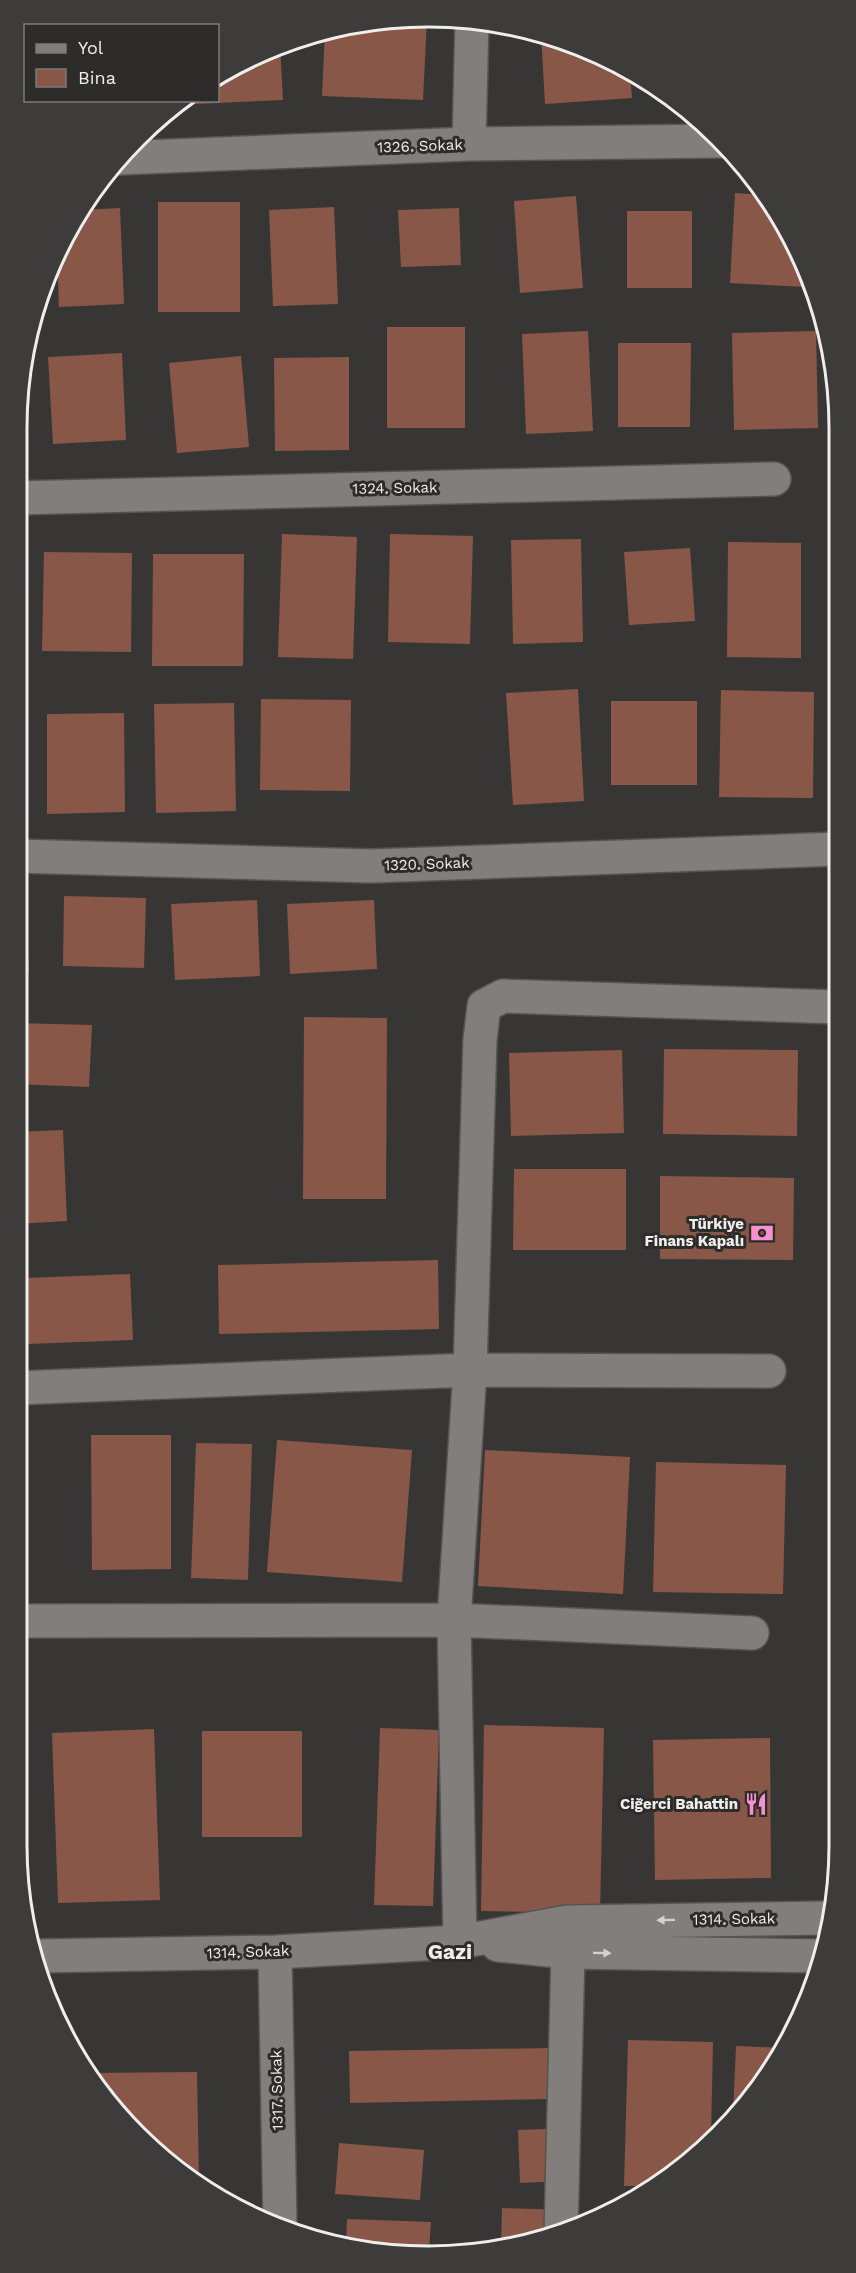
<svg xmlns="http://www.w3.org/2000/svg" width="856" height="2273" viewBox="0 0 856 2273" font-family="'Work Sans',sans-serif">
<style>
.building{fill:#885748}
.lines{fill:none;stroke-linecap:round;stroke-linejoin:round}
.street-casing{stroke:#565452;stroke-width:36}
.street{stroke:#817e7b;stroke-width:33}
.oneway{fill:#d4d2d0}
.labels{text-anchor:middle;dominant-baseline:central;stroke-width:6;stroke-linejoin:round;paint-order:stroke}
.street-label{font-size:15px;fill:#f0eeed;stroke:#2e2c2a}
.poi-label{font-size:15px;font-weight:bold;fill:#f0eeed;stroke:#2e2c2a;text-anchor:end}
.district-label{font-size:21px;font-weight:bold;fill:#f0eeed;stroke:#2e2c2a}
.rim{fill:none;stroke:#f0eeed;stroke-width:3}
</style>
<rect width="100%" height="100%" fill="#383634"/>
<path class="building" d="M427,18l-4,82 -101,-4 3,-65 50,-11z
M541,33l89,41 2,24 -87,6z
M280,45l3,55 -87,4v-4h22v-25l5,-4z
M735,193l28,2 34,51 9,30v11l-76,-4z
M576,196l7,92 -63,5 -6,-92z
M158,202h82v110h-82z
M334,207l4,97 -65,2 -4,-96z
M120,208l4,96 -65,3 -2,-55 2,-6 22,-36z
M459,208l2,57 -60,2 -3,-57z
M627,211h65v77h-65z
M387,327h78v101h-78z
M588,331l5,100 -67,3 -4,-100z
M816,331l2,97 -84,2 -2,-97z
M618,343h73l-1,84h-72z
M122,353l4,87 -73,4 -5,-87z
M241,356l8,91 -72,6 -8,-90z
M349,357v93l-74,1 -1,-93z
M20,406l4,42 -8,1v-21z
M282,534l75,3 -4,122 -75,-2z
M390,534l83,2 -3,108 -82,-2z
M581,539l2,103 -70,2 -2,-104z
M728,542l73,1v115l-74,-1z
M690,548l5,73 -66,4 -5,-73z
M44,552l88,1 -1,99 -89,-1z
M153,554h91l-1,112h-91z
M578,689l6,112 -71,4 -7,-112z
M721,690l93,2 -1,106 -94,-1z
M261,699l90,1 -1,91 -90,-1z
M611,701h86v84h-86z
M234,703l2,108 -80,2 -2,-109z
M124,713l1,99 -78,2v-100z
M64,896l82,2 -2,70 -81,-2z
M26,900l3,73 -13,1v-73z
M257,900l3,76 -85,4 -4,-76z
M374,900l3,69 -87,5 -3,-70z
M304,1017l83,1 -1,181h-83z
M16,1023l76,2 -3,62 -73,-3z
M664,1049l134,1 -1,86 -134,-2z
M622,1050l2,83 -113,3 -2,-83z
M63,1130l4,91 -51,3v-92z
M514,1169h112v81h-113z
M660,1176l134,2 -1,82 -133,-1z
M438,1260l1,69 -220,5 -1,-69z
M130,1274l3,66 -105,4 -3,-66z
M91,1435h80v134l-79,1z
M277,1440l135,10 -10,132 -135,-10z
M196,1443l56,1 -4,136 -57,-2z
M485,1450l145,7 -7,137 -145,-8z
M656,1462l130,3 -3,129 -130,-2z
M484,1725l120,3 -4,185 -119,-2z
M380,1728l59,2 -6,176 -59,-1z
M154,1729l6,171 -102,3 -6,-170z
M16,1731h7l5,182 -12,-68z
M202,1731h100v106h-100z
M770,1738l1,140 -116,2 -2,-140z
M628,2040l85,2 -2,94 -54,50h-33z
M736,2046l48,2 -29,47 -22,20z
M551,2048l1,51 -202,4 -1,-52z
M197,2072l2,110 -81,-66 -30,-43z
M567,2128l2,53 -49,2 -2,-53z
M339,2143l85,7 -4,50 -85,-6z
M502,2208l75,2 -1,18 -75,21z
M347,2219l84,3 -2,29 -55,2 -28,-7z"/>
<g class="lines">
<g class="street-casing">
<path id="street" d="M469,144l3,-124
M120,158l349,-14 251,-3
M16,498l758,-19
M16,856l356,10 465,-17
M16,1388l454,-18 299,1
M16,1621l438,-1 298,13
M460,1942l-6,-322 16,-250 10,-330 4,-34 19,-10 334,11
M498,1945l70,7 256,4
M275,1952l5,275
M35,1956l240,-4 185,-10 107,-20 263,-4
M561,2233l7,-281"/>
</g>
<use href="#street" class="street"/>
</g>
<defs><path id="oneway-solid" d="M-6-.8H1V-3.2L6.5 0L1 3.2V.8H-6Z" transform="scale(1.5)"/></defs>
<g class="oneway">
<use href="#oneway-solid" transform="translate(666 1920) rotate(179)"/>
<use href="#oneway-solid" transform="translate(602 1953) rotate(1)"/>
</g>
<defs>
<g id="bank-bare" transform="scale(1.8)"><path d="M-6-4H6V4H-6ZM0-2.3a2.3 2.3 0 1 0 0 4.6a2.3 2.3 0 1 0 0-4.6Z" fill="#f690cf" stroke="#2e2c2a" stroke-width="2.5" paint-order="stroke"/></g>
<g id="restaurant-bare" transform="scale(1.8)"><path d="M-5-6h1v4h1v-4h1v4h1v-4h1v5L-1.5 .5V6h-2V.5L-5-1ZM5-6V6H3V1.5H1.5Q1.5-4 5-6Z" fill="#f690cf" stroke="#2e2c2a" stroke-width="2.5" paint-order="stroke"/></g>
</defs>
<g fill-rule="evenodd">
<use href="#bank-bare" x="762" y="1233"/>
<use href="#restaurant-bare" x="756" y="1804"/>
</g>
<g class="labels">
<g class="street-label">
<text transform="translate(420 146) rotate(-2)">1326. Sokak</text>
<text transform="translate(395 488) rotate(-1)">1324. Sokak</text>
<text transform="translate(427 864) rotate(-2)">1320. Sokak</text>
<text transform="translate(734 1919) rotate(-1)">1314. Sokak</text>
<text transform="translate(248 1952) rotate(-2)">1314. Sokak</text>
<text transform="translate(277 2090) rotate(-91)">1317. Sokak</text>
</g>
<g class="poi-label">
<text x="744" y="1224">Türkiye<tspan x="744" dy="17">Finans Kapalı</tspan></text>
<text x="738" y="1804">Ciğerci Bahattin</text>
</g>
<g class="district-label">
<text x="450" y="1951">Gazi</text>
</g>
</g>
<path d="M0 0H856V2273H0ZM428 27H428A401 401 0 0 1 829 428V1845A401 401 0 0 1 428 2246H428A401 401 0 0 1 27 1845V428A401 401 0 0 1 428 27Z" fill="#3e3c3a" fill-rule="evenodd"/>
<path class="rim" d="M428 27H428A401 401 0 0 1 829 428V1845A401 401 0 0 1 428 2246H428A401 401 0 0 1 27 1845V428A401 401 0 0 1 428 27Z"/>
<rect x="24" y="24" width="195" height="78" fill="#2e2c2a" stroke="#7c7a78" stroke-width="1.5"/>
<rect x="36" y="44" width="30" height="9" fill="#817e7b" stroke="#7c7a78" stroke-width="1.5"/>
<text x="78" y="54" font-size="18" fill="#f0eeed">Yol</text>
<rect x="36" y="69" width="30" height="18" fill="#885748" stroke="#7c7a78" stroke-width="1.5"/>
<text x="78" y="84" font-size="18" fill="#f0eeed">Bina</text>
</svg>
